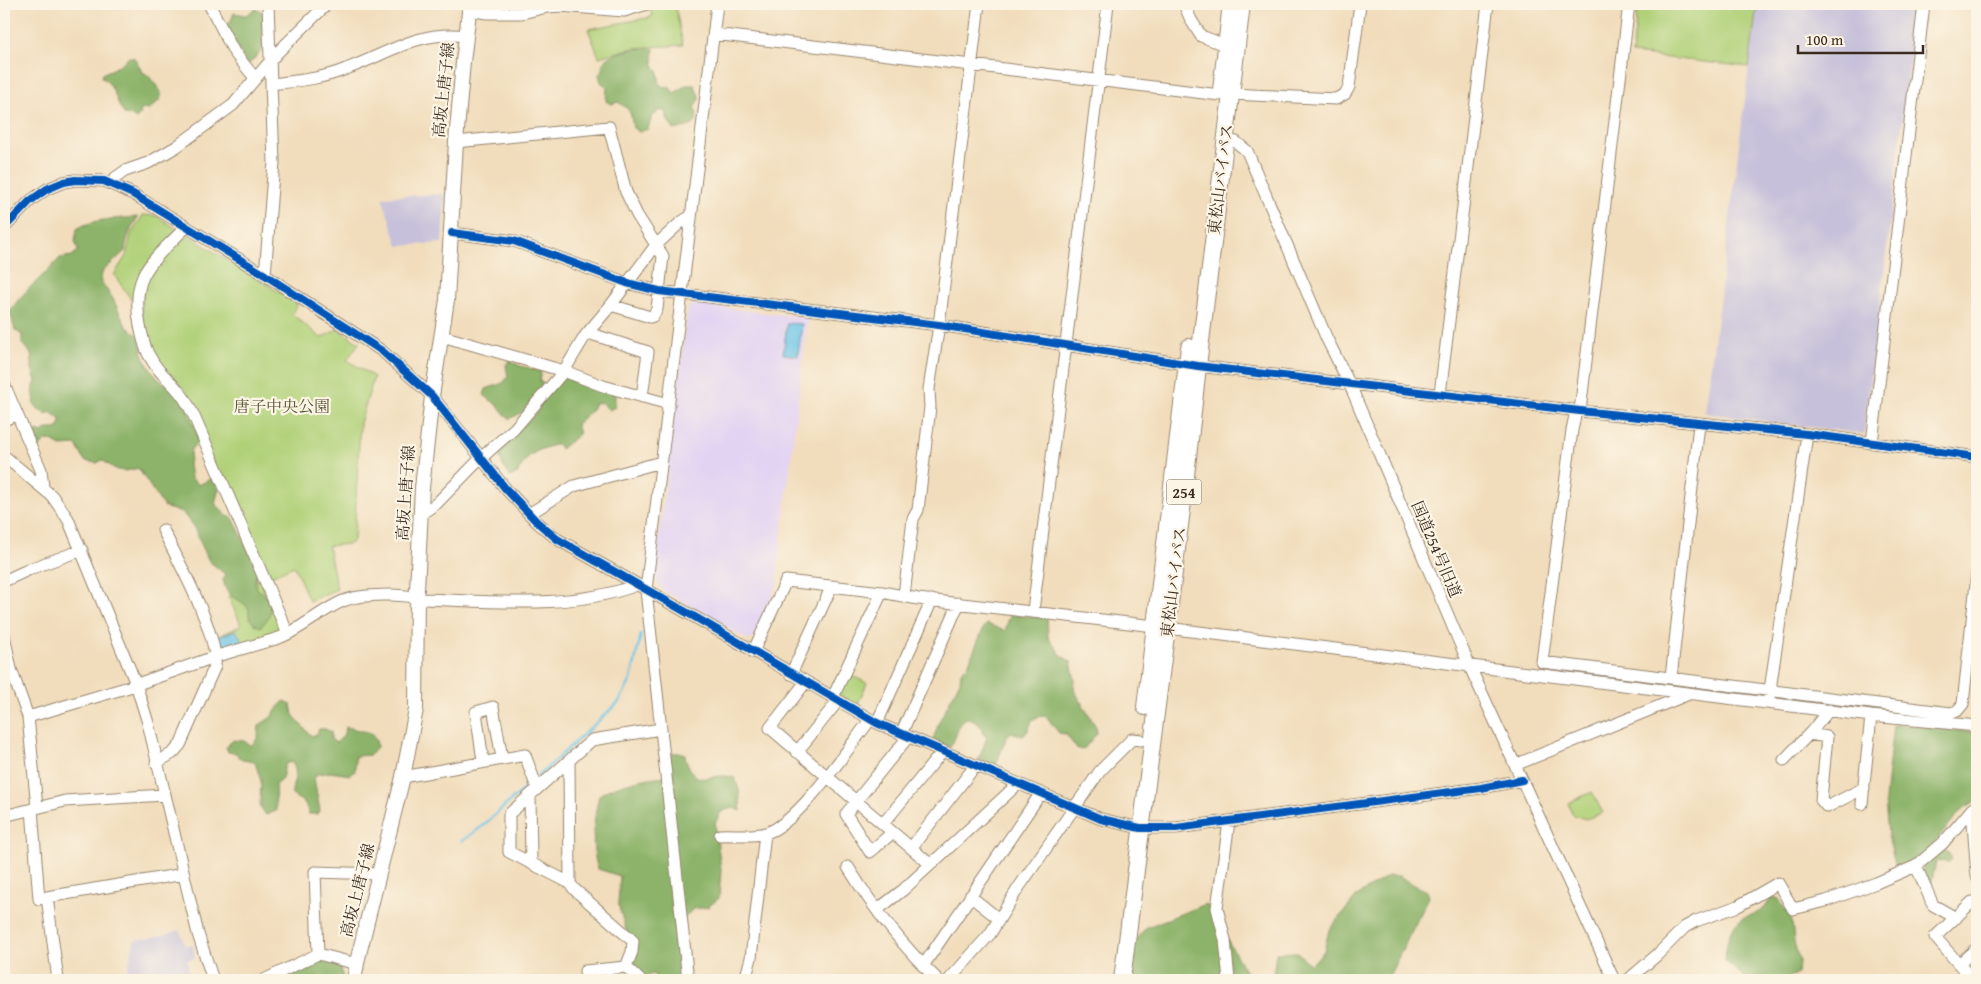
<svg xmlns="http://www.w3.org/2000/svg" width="1981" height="984" viewBox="0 0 1981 984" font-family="'Gentium Book Plus','Noto Serif JP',serif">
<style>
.built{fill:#e3d3f3}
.industrial{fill:#c6c0da}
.green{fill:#b1d179;stroke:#767e4c}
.forest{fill:#8cb369;stroke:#646e44}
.water{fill:#6ac5e8;stroke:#527883}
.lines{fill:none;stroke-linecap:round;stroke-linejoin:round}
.stream{stroke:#6ac5e8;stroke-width:2.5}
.minor-casing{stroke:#96846d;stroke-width:13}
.major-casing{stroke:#96846d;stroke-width:16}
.highway-casing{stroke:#96846d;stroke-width:18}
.minor{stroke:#fff;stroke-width:11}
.major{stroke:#fff;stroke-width:14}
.highway{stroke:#fff;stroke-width:16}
.cycleway-casing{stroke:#fcf5e5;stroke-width:11}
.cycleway{stroke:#0057b8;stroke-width:8}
.labels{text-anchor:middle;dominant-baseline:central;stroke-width:4.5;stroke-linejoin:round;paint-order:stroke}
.shield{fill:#fcf5e5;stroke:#75675a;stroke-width:1}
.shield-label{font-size:15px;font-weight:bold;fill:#3b2a1e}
.street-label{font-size:16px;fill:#3b2a1e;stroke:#fcf5e5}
.park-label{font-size:16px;fill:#585435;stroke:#fcf5e5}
</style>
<rect width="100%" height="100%" fill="#fcf5e5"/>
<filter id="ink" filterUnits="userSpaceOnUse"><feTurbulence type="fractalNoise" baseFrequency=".02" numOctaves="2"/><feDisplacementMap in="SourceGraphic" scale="10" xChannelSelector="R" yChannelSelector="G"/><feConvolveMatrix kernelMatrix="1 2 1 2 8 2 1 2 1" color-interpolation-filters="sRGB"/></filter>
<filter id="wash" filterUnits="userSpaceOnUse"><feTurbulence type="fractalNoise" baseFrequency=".0096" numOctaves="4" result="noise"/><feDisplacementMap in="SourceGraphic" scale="20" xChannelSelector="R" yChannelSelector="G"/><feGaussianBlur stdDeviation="1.12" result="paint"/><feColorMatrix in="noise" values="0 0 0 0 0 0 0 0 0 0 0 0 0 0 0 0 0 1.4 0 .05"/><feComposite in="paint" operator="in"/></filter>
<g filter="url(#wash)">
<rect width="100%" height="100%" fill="#f1ddbc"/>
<path class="built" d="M693,304l115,14 -31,257 2,5 -26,58 -5,2 -87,-51 -7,-13 34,-268z"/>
<path class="industrial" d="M1757,4h160l-53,430 -159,-21z
M445,194l-3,49 -44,3 -16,-49z
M180,930l5,16 8,-1 2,13 -8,2 3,20h-64l8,-40 27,-4z"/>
<path class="green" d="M652,4h23l8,41 -50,3 -34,9 -11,-28 64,-12 -2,-12z
M1638,4h119l-8,63 -117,-13z
M143,215l14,1 20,13 -46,70 -17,-24 12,-19 5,-22z
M189,236l109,68 -6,10 29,24 17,-9 21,14 -12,17 27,17 -14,46 -6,117 -5,4 -21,2 9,43 -28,12 -15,-35 -25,11 -101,-202 -18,-25 -9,-32 2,-35 5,-11 34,-35z
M260,579l20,48 -3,7 -57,17 -5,-13 25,-12v-4l-12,-26z
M848,674l19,9 -10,23 -18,-11z
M1592,792l11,21 -17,6 -13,-4 -5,-12z"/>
<path class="forest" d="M256,9l5,2 2,5v33l-13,14 -3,1 -23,-38 6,-3 4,-10 12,2z
M647,48l7,1 -1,13 2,6 3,2 2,16 9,1 5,6 13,-8h7l6,13 -6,9 3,6 -1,9 -5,4 -17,4 -7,-11v-7l-9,-2 -2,4 -4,2 -4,13 -9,3 -6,-4c-3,-16 0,-16 -15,-26l-7,2 -5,-3 1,-14 -6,-5 -2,-8 4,-4 -1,-5c9,-14 29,-16 45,-17z
M129,57l6,1 7,14c8,3 8,7 14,13 11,12 2,17 -8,25l-7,-1 -1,6 -4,4 -5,-4 -5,1c-11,-12 -10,-31 -25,-39l1,-3 15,-7z
M138,217c-7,11 -12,20 -13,34l-22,20 -3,9 13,19 13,27 12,9 7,26 13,18 22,15 20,47 -9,8 -2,16 2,13 8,7 13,-7 7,11 -4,14 12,13 6,2 25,52 -3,10 2,9c17,9 18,26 3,38 -8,-4 -12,-7 -11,-18 -12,-15 -21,-6 -26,-30l3,-4 -17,-14 -15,-33 -11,-15 -19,-6 -26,-39c-19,6 -21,2 -36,-8l-5,3 -12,-2 -9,-16 -16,1 -10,-6 -5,1 -6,7 -4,-1c-3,-7 -4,-10 2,-16l5,2 5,-4h9l4,-3v-7l-10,-7 -3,2 -7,-3 -7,-9 2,-3 -3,-7 4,-11c-1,-4 -3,-8 -4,-12 0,-11 1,-17 -10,-25v-9l-7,-5 -5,-18c12,-21 34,-35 50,-54l12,-2 6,-5 -3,-10 2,-12c16,-11 42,-10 61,-12z
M510,360l10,6 21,5 -1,11 6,3 18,-8 25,10 26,6v14l-6,3 -7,-7h-7l-4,8 -15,13 3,10 -18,15 -4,-5c-22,7 -29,9 -40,30l-7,3 -6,-9 -7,-19 40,-37 2,-5 -6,-7 -3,2 -5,9 -16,8 -12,-14 -13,-10 2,-6 17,-6 5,-6 -2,-12z
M1010,615l37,3 1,19 13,18 10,7 4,18 -1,10 22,37 1,6 -14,17 -7,-2 -10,-14 -7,-1 -13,-17c-20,0 -12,12 -23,20l-12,-4 -5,6 -10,27 -4,2 -13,-8 8,-22 -4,-3v-6l-7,-6 -10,-4c-10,8 -9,20 -16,29l-17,-7 6,-18 21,-41 1,-9 7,-7 16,-38 3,-3 18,7z
M285,701l6,3 2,11 18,21 6,-2 2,-5h6l6,3v7l5,4 7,-7 3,-9 25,6 5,7 1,7 -7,8 -15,1v15l-4,4 -21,-3 -13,2 -3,4 6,33 -2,3h-9l-4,-11 -13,-8c-1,-12 9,-22 -1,-33l-6,2 -3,15 -7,6 1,26 -10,4 -6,-9 1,-25 -6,-19 -13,-2 -6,-7 -8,-1 -2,-5 7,-7 11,1 7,5 7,-8 1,-12c3,-4 10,-6 13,-10 5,-6 6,-11 13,-15z
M1893,725h18l66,8v67c-4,3 -9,5 -13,8 -19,17 -40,60 -68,60l-8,-33 -3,-35z
M672,753h12c12,43 25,16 51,25l4,12 2,21 -10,-4 -11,6 -5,11 6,45 -2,29 -11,9 -15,2 -18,18c5,16 9,37 3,53h-23v-5l-3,-1 -9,5 -10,-12 2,-7 -17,-56 2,-28 -22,-7c-8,-23 -4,-51 1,-74 16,-11 52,-19 73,-19l-3,-17z
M1944,846l8,13 -3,3 -13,-1 -5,24 -4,1 -5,-22z
M1388,876h12l8,6 19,9 2,6 -42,83h-121l7,-5 3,-22 21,-1 14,13 13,-14 5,-21 29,-35z
M1771,898h7l14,23 2,21 5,18 -1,14 -21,6h-29l-23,-19c1,-12 2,-29 12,-38 11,-12 24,-4 34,-25z
M1206,904l8,12 36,64h-114l-4,-9 3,-31 12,-13z
M315,960h10l15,8 4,12h-71z"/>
<path class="water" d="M787,323l15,1 -4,32 -15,-2z
M236,630l7,13 -21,6 -4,-12z"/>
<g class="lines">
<path class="stream" d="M537,777l82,-75 12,-22 10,-46
M462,841l18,-13 51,-45"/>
</g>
</g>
<g filter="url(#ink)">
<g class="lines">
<g class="minor-casing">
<path id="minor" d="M209,4l25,48 21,26
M1184,4l7,16 10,16 24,9
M469,10l18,3h35l25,-6 13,-1 64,5 23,-7
M714,34l506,61
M271,84c26,-3 51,-5 75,-15 44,-16 71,-39 120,-33
M1231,94l105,5 9,-5 4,-7 11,-83
M1225,140l11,2 11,9 80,188 23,46 120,282 144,313
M456,142l153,-15 17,65 11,23 26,41 -6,53 -4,7 -3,1 -39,-12
M112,184l3,-6 10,-7 23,-8 28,-16 57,-42 44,-52 50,-49
M4,228l26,-27 17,-12 17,-7 11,-2 29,1 29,13 132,81 117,76 50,45 73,92 32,34 20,17 143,81 177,103 224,96 39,9h36l305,-40 41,-8
M185,228c-33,34 -55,46 -45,98 3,13 5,25 13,36 6,10 15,17 23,26 7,7 12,16 17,26l95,220
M452,233l62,8 113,42 32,8 280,34 259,41 382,45 227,23 170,23
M265,275l9,-113 -6,-158
M588,333l60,19 -6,45
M442,336l122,35 39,15 66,18
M4,384l37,86 2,17
M1440,394l48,-390
M1576,411l-4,19 -30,232 409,51 6,-2 6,-7 14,-130
M1580,411l49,-407
M4,420l13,-6
M1872,443l52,-439
M4,456l48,40 16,23 68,165 12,39 50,211 15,46
M421,512l6,-2 10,-7 44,-45 33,-29 50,-58 21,-35 26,-31 45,-60 24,-22 11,-7
M529,514l45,-28 87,-24
M4,581l28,-13 50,-18
M904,596l9,-77 5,-9 12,-103 -1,-18 10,-64 40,-321
M1033,611l75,-607
M1167,628l704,88 106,10
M4,635l7,34 17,48 9,90
M753,652l33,-71 96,11 36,7 237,27
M791,674l41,-88
M1671,678l28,-254
M805,683l-35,45 160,136
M833,697l49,-105
M1769,697l38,-263
M28,717l101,-30 88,-31 62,-18c23,-9 41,-27 64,-37 19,-8 61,-7 80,-2 71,2 146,11 214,-14
M877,723l55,-123
M901,734l58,-131
M1809,734l18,3 -6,63 6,7 37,-19
M797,752l41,-51
M1784,760l27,-28 18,-22
M483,761l-7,-49 17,-5 9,51
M569,762l1,121 -61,-31v-38l83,-74 69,-11
M156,763l17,-10 7,-8 35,-79c4,-31 -37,-106 -52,-136
M1515,765l174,-71
M403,777l122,-22 12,33
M530,795l1,67
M1862,804l9,-88
M32,809l7,90 8,-2 11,83
M1972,809l5,67
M4,816l61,-15 100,-6
M883,824l59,-72
M892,833l-22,19 -24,-38 62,-77
M720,835c12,-1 34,2 46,-2 33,-10 82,-85 104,-113
M911,848l65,-83
M1916,866l17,39 23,13
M848,867c26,42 55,80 90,113
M570,883l4,6 59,52 -1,11 -6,15
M970,896l29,23
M47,897l137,-23
M877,910l26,-20 115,-106
M318,954l-3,-82 64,2
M1959,964l18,-16
M923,966l118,-173
M1972,979l-37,-42 37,-35
M264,980l54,-26 39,10
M586,980l-1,-9 41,-4 14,13
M688,980l-42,-390 71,-586
M745,980l6,-22 14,-125
M949,980l41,-46 29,-47 81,-116 32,-32 9,1
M1229,980l-4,-40 -8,-32 12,-86
M1628,980l29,-25 28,-28 11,-6 42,-15 40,-23 15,26 33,-8 50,-18 40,-17 27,-23 29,-34 5,-3"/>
</g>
<g class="major-casing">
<path id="major" d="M354,980l4,-22 45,-181 13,-68 1,-119 5,-102 10,-92 15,-96 9,-158 7,-80 7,-58"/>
</g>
<g class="highway-casing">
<path id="highway" d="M1221,90l10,-86
M1145,707l44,-360
M1122,980l62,-486 14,-128 44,-362"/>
</g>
<use href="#minor" class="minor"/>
<use href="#major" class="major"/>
<use href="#highway" class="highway"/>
<g class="cycleway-casing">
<path id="cycleway" d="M4,228l26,-27 17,-12 17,-7 11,-2 29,1 29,13 132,81 117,76 50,45 73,92 32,34 20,17 143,81 177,103 224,96 39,9h36l305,-40 41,-8
M452,233l62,8 113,42 32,8 280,34 259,41 382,45 227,23 170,23"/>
</g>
<use href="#cycleway" class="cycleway"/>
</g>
</g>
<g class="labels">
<rect class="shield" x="1166.5" y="479.5" width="35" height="25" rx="4"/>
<g class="shield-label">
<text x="1184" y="492">254</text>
</g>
<g class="street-label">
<text transform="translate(443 90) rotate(-84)">高坂上唐子線</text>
<text transform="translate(1220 179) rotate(-83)">東松山バイパス</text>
<text transform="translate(405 493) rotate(-86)">高坂上唐子線</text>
<text transform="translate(1437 549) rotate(67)">国道254号旧道</text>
<text transform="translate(1173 582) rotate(-83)">東松山バイパス</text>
<text transform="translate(357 890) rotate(-76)">高坂上唐子線</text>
</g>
<g class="park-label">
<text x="282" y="406">唐子中央公園</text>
</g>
</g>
<rect width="1981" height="984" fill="none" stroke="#fcf5e5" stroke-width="20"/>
<path d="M1798 45v8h125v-8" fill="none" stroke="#3b2a1e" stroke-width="2.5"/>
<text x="1806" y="45" font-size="15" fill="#3b2a1e" stroke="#fcf5e5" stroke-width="4" paint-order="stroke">100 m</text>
</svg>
